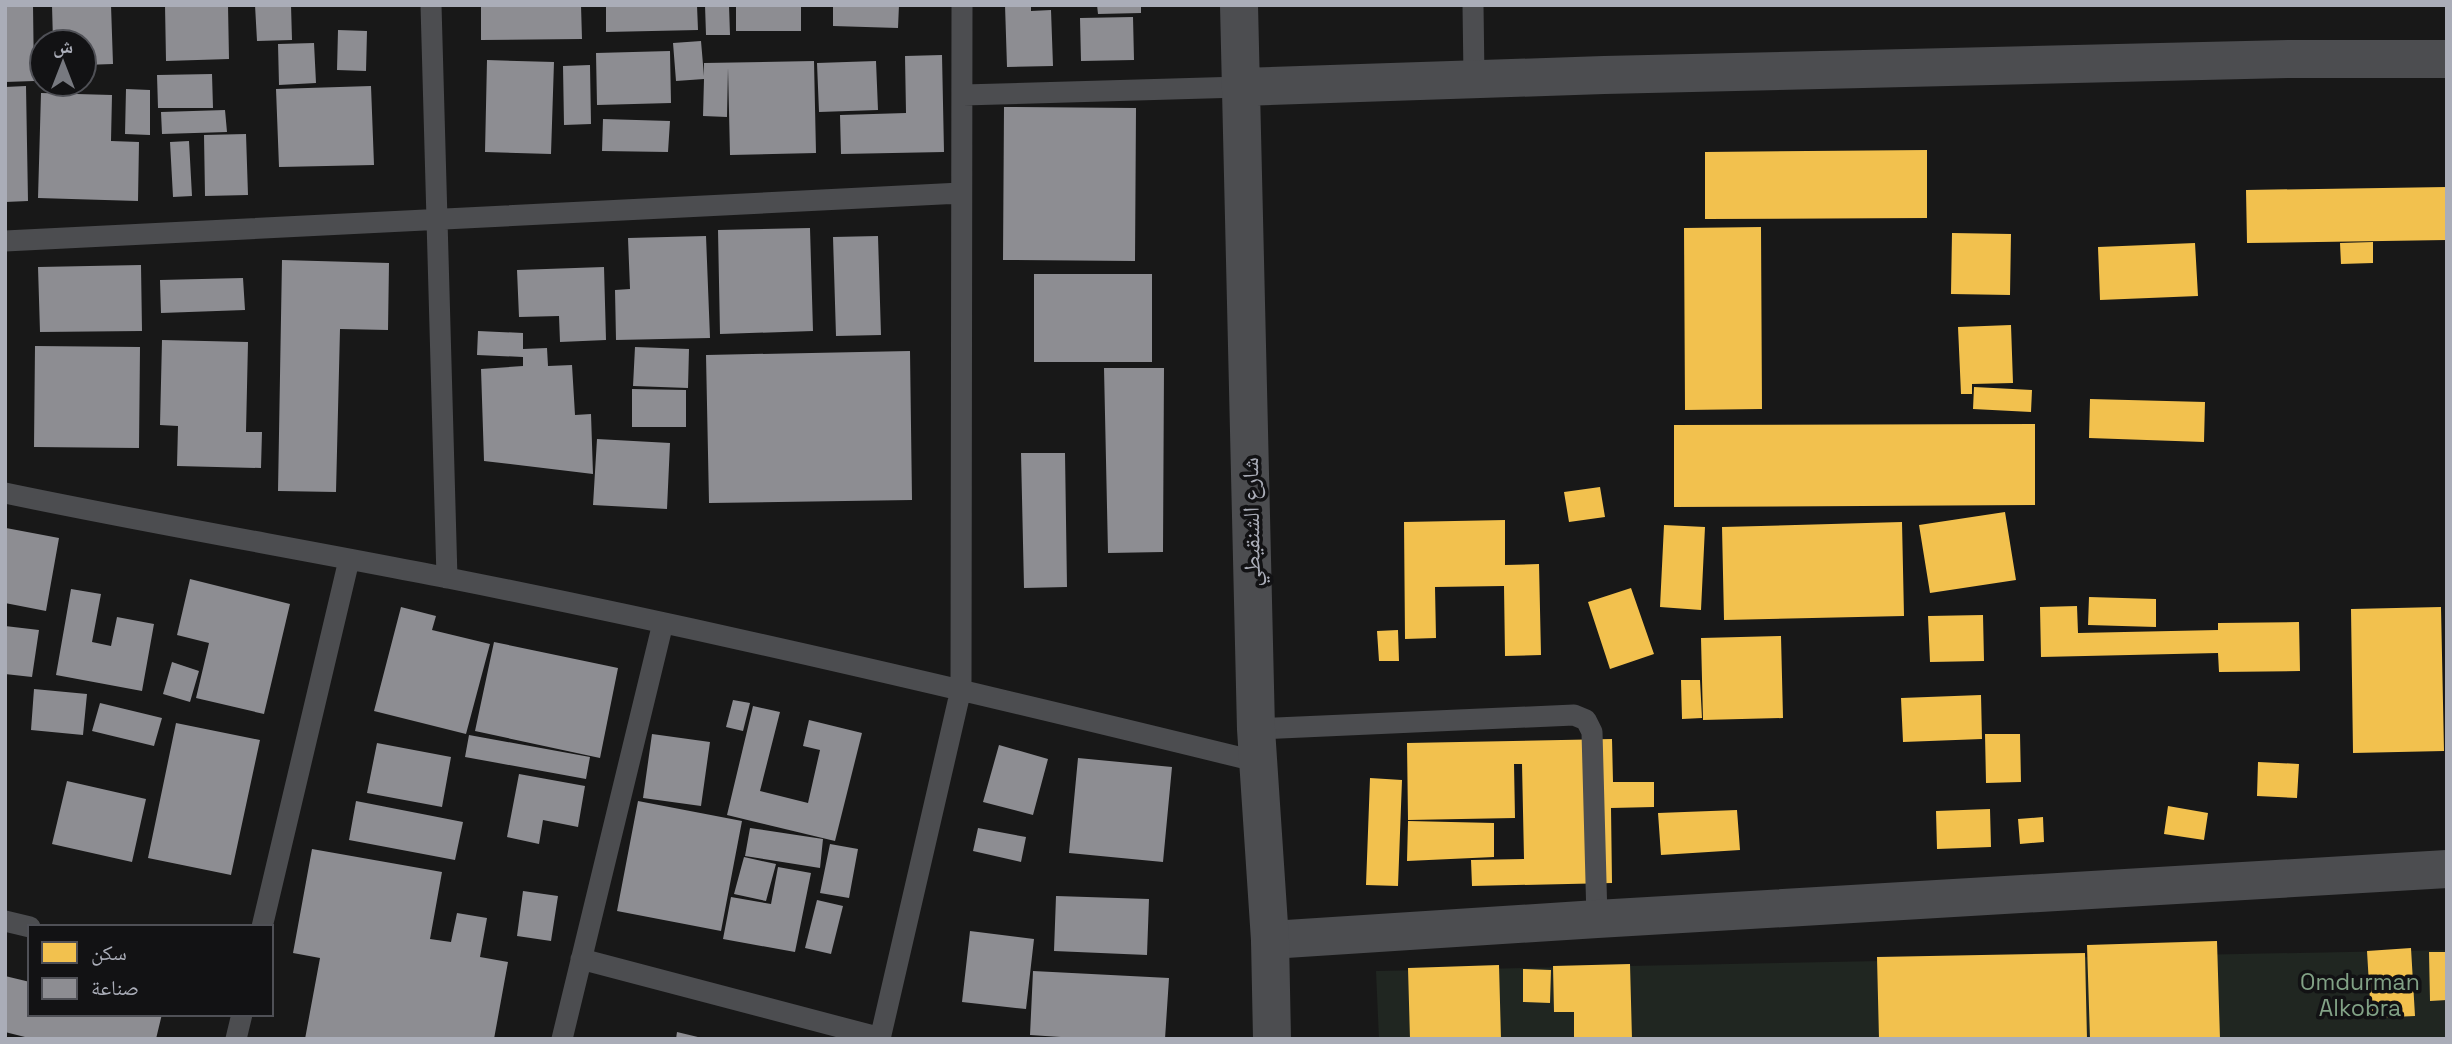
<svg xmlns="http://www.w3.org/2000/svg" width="2452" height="1044" viewBox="0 0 2452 1044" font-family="'Space Grotesk','Noto Naskh Arabic',sans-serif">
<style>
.park{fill:#202621}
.homes{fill:#f2c14e}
.industry{fill:#8d8d92}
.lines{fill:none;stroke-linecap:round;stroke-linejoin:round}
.service{stroke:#4c4d50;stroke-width:21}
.minor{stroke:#4c4d50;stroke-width:38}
.tertiary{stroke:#4c4d50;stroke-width:38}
.labels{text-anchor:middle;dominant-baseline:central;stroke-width:7;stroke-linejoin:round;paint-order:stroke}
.street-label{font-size:23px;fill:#aaadb8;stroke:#121214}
.park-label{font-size:23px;fill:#82a286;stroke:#121214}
</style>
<rect width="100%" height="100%" fill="#181818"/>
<path class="park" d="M2447,950v89h-1068l-3,-68z"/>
<path class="homes" d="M1927,150v68l-222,1v-67z
M2447,187v53l-200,3 -1,-53z
M1761,227l1,182 -77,1 -1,-182z
M1952,233l59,1 -1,61 -59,-1z
M2373,242v21l-32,1 -1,-21z
M2195,243l3,53 -98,4 -2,-53z
M2011,325l2,58 -41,1v10h-11l-3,-67z
M1974,387l58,3 -1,22 -58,-3z
M2090,399l115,3 -1,40 -115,-4z
M2035,424v81l-361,2v-82z
M1600,487l5,30 -36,5 -5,-30z
M2005,512l11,68 -86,13 -11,-68z
M1505,520v45l34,-1 2,91 -36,1 -1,-70 -69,1 1,51 -31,1 -1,-117z
M1902,522l2,94 -180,4 -2,-93z
M1664,525l41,2 -4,83 -41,-3z
M1631,588l23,66 -44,15 -22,-67z
M2089,597l67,2v28l-68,-2z
M2077,606l1,27 140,-3v-7l81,-1 1,49 -81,1 -1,-19 -177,4 -1,-50z
M2441,607l3,144 -91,2 -2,-144z
M1983,615l1,46 -54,1 -2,-46z
M1398,630l1,31h-20l-2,-30z
M1781,636l2,82 -80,2 -2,-82z
M1681,680h19l2,38 -20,1z
M1981,695l1,44 -79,3 -2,-44z
M1985,734h35l1,48 -35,1z
M1612,739l1,43h41v25l-43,1 1,75 -140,3 -1,-26 53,-1 -2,-95h-8l1,54 -107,2 -1,-77z
M2258,762l41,2 -2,34 -40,-2z
M1370,778l32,2 -4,106 -32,-1z
M2168,806l40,7 -4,27 -40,-6z
M1990,809l1,38 -54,2 -1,-38z
M1737,810l3,40 -79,5 -3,-42z
M2043,817l1,25 -24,2 -2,-25z
M1408,821l86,2v34l-87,4z
M2217,941l3,98h-130l-3,-94z
M2411,948l4,68 -44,2 -4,-67z
M2429,952h18v48l-17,1z
M2085,953l2,86h-208l-2,-82z
M1630,964l2,75h-58v-27h-20l-1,-46z
M1499,965l2,74h-91l-2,-71z
M1523,969l28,1 -1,33 -27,-1z"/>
<path class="industry" d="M5,5h28l1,76 -29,1z
M52,5h59l2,59 -29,1v-23h-31z
M165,5h63l1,54 -63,2z
M255,5h36l1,35 -35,1z
M481,5h100l1,34 -101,1z
M606,5h91l1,25 -92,2z
M705,5h24l1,30h-24z
M736,5h65v26h-65z
M833,5h66l-1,23 -65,-2z
M1005,5h26v6l20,-1 2,56 -46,1z
M1097,5h44v8l-43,1z
M1133,17l1,43 -53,1 -1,-43z
M338,30l29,1 -1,40 -29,-1z
M701,41l3,35v-13l110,-2 2,92 -86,2 -2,-87 -1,49 -24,-1 1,-37 -28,2 -3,-38z
M314,43l2,40 -37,2 -1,-41z
M670,51l1,52 -74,2 -1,-52z
M942,55l2,97 -103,2 -1,-39 66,-2 -1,-57z
M487,60l67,2 -3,92 -66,-2z
M876,61l2,49 -59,2 -2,-49z
M590,65l1,59 -27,1 -1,-59z
M212,74l1,34h-55l-1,-33z
M26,86l2,115 -23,1v-115z
M371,86l3,79 -95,2 -3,-78z
M126,89l24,1v45l-25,-1z
M41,93l71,2 -1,46 28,1 -1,59 -100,-3z
M1004,107l132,1 -1,153 -132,-1z
M225,110l2,22 -65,2 -1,-22z
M603,119l67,2 -2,31 -66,-1z
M246,134l2,61 -43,1 -1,-61z
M189,141l3,55 -19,1 -3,-55z
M810,228l3,103 -93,3 -2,-104z
M706,236l4,102 -94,2 -1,-50 15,-1 -2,-51z
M878,236l3,99 -45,1 -3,-99z
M282,260l107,3 -1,67 -48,-1 -4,163 -58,-1z
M141,265l1,66 -102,1 -2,-65z
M604,267l2,73 -46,2 -1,-26 -40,1 -2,-47z
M1034,274h118v88h-118z
M243,278l2,32 -84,3 -1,-33z
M478,331l45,2v16l24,-1 1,18 24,-1 3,50 16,-1 2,60 -109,-13 -3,-92 42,-3v-9l-46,-2z
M162,340l86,2 -2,90h16l-1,36 -84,-2 1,-40 -18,-1z
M35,346l105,1 -1,101 -105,-1z
M635,347l54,2 -1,39 -55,-2z
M910,351l2,149 -203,3 -3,-148z
M1104,368h60l-1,184 -55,1z
M632,389l54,1v37h-54z
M597,439l73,4 -3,66 -74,-4z
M1021,453h44l2,134 -43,1z
M6,528l53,10 -13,73 -41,-8z
M190,579l100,25 -26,110 -68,-16 13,-55 -32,-8z
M71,589l30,5 -9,48 19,4 6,-29 37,7 -12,67 -86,-16z
M401,607l35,9 -4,14 58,14 -24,90 -92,-23z
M5,626l34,4 -7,47 -27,-3z
M494,642l124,26 -18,90 -125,-27z
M172,662l27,9 -9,31 -27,-8z
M34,689l53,5 -4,41 -52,-5z
M733,700l17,3 -7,28 -17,-4z
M100,703l62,15 -8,28 -62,-15z
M753,706l27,6 -20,79 48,12 12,-53 -17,-4 6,-26 53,13 -27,108 -108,-26z
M176,723l84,17 -29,135 -83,-17z
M652,734l58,8 -9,64 -58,-8z
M469,735l121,22 -4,22 -121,-22z
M377,743l74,14 -9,50 -75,-14z
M999,745l49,14 -15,56 -50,-13z
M1078,758l94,9 -9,95 -94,-9z
M519,774l66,12 -7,41 -35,-7 -4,24 -32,-7z
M67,781l79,18 -14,63 -80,-18z
M356,801l107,21 -8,38 -106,-20z
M638,801l104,20 -21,110 -104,-20z
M750,828l73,11 -3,29 -75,-12z
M978,828l48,9 -5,25 -48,-11z
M830,844l28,5 -9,49 -29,-5z
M312,849l130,23 -12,67 21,3 6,-29 30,5 -7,39 28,5 -14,77h-189l15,-81 -27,-5z
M744,857l32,7 -10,37 -32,-7z
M778,867l33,6 -16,79 -72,-13 8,-42 40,7z
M523,891l35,5 -7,45 -34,-5z
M1056,896l93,3 -2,56 -93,-4z
M817,900l26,6 -12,48 -26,-6z
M970,931l64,8 -8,70 -64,-7z
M1033,971l136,7 -4,61h-74l-61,-4z
M5,976l25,6v32h132l-6,25h-123l-28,-7z
M677,1032l25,6v1h-26z"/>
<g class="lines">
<path class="service" d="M431,5l16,573
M1473,5l1,73
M963,95l278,-8
M5,241l956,-48
M5,493c148,31 296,56 443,85 272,54 542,118 811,184
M1256,729l318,-14 12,5 6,12 5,187
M5,921l25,6
M262,927l87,-367
M581,959l300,79
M236,1039l6,-25
M562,1039l101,-416
M880,1039l81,-350 1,-684"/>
<path class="minor" d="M1270,940l327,-21 850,-50"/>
<path class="tertiary" d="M1239,5l17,724 14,211 2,99
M1241,87l363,-12 684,-16h159"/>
</g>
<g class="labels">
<g class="street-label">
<text transform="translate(1251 522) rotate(-91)">شارع الشنقيطي</text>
</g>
<g class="park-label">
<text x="2360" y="982">Omdurman<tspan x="2360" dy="26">Alkobra</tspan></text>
</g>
</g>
<rect width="2452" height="1044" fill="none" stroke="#aaadb8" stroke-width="14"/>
<rect x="28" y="925" width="245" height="91" fill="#121214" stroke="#4f5056" stroke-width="2"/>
<rect x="42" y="942" width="35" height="21" fill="#f2c14e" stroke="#4f5056" stroke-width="2"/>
<text x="91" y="960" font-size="21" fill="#aaadb8">سكن</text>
<rect x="42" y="978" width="35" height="21" fill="#8d8d92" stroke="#4f5056" stroke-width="2"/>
<text x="91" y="995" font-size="21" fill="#aaadb8">صناعة</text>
<g transform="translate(63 63)"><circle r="33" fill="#121214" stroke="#4f5056" stroke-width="2"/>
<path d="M0-5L12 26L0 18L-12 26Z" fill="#777980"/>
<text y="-10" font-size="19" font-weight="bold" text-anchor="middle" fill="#aaadb8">ش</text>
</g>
</svg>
